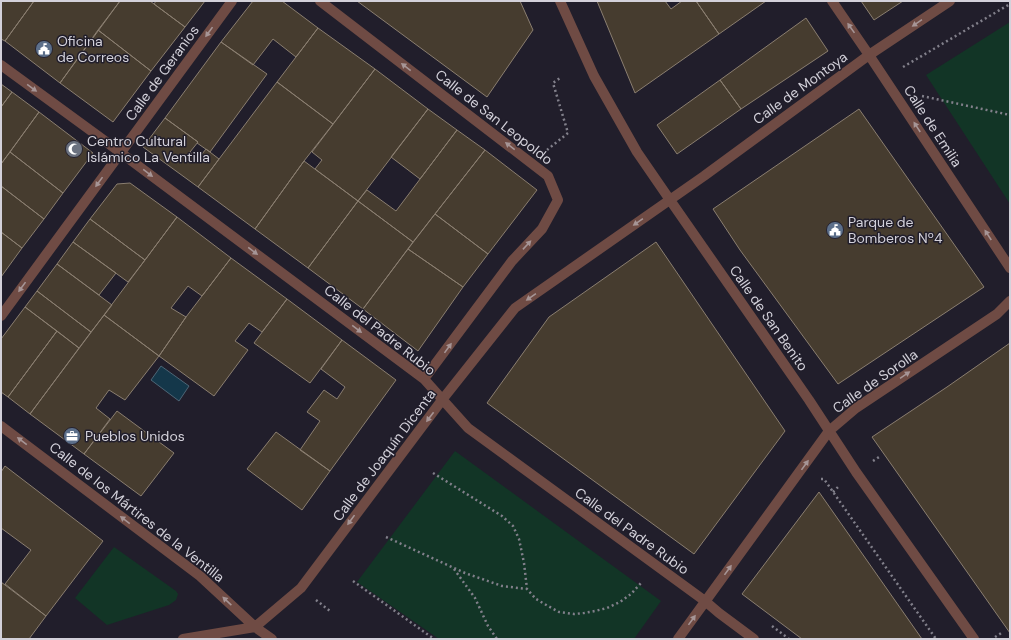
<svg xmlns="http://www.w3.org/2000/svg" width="1011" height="640" viewBox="0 0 1011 640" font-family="'DM Sans',sans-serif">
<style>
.green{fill:#123526}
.water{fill:#14374a;stroke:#4d6575}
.building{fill:#463c2f;stroke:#8a7e70}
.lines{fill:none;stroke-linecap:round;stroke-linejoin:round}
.path{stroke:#82808b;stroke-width:2.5;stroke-dasharray:2 3;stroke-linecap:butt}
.minor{stroke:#6f4b44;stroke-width:10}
.oneway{fill:#a69596}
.labels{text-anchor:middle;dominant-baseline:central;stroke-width:3;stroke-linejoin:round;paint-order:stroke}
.poi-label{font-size:14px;fill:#d3d1da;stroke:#211e2b;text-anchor:start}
.street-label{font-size:14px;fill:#d3d1da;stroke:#211e2b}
</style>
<rect width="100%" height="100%" fill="#211e2b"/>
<path class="green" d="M1010,22v182l-84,-129z
M455,451l206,150 -27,38h-195l-82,-57z
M114,547l62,44 2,3 -2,6 -7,5 -62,20 -32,-27z"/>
<path class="water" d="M161,366l28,20 -10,15 -28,-21z"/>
<path class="building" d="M1,1h33l-29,40 -4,-2z
M34,1h86l-60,82 -55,-42z
M120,1h30l35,26 -34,44 -53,-41z
M156,1h49l-20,26 -31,-23z
M253,1h29l36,27 -22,29 -23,-18 -20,26 -32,-23z
M357,1h163l13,29 -46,67z
M597,1h68l6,8 11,-8h14l23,33 -84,59z
M696,1h70l-47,33z
M861,1h42l-29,19z
M806,18l22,33 -87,58 -21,-29z
M318,28l57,41 -42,55 -56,-42z
M98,30l53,41 -38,51 -53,-39z
M221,42l46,32 -57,78 -13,-9 1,-1 -33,-24z
M375,69l53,40 -70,92 -43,-32 7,-9 -10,-8z
M720,80l21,29 -64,45 -20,-29z
M277,82l56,42 -29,37 -49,68 -57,-42z
M1,84l11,8 -11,15z
M12,92l27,20 -38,52v-57z
M428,109l29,21 -37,49 -29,-22z
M859,109l125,178 -146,97 -98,-134 -27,-41z
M39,112l54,41 -30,40 -53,-41z
M165,118l33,24 -8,10 8,7 8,-10 13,10 -21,28 -55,-40z
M457,130l28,20 -72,92 -55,-41 9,-11 29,21z
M485,150l52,40 -49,64 -53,-40z
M10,152l53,41 -19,26 -43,-33v-22z
M304,161l54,40 -50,67 -53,-39z
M130,183l47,34 -32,43 -55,-41 27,-35z
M1,186l43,33 -22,29 -21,-16z
M358,201l55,41 -50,67 -55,-41z
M435,214l53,40 -25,33 -55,-38z
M177,217l54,41 -29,38 -14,-10 -17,22 15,9 -27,39 -55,-41z
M90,219l55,41 -17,22 -55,-40z
M1,232l21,16 -21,29z
M73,242l43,31 -17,22 -42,-31z
M656,242l129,189 -91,123 -207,-151 62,-86z
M408,249l55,38 -45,64 -55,-42z
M231,258l56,41 -25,33 -13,-9 -14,18 13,9 -34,46 -55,-40 27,-39z
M57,264l55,41 -21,27 -54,-41z
M37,291l54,41 -12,16 -54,-41z
M287,299l55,41 -32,43 -56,-40z
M25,307l32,24 -49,66 -7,-5v-53z
M104,315l55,41 -34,44 -16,-10 -13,18 14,11 -26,35 -54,-40z
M57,331l22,17 -49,66 -22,-17z
M342,340l54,40 -66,91 -30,-21 20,-29 -13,-9 17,-22 13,9 8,-12 -24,-18z
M1010,343v290l-138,-196 75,-50z
M117,411l57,42 -33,43 -57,-42z
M276,432l54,39 -28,39 -55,-41z
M5,466l98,75 -57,75 -41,-32 26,-34 -30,-22v-56z
M819,492l103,147h-120l-60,-45z
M1,582l45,34 -17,23h-28z"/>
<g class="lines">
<path class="path" d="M903,67l107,-63
M922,96l88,19
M547,150l21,-17 -15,-50 7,-5
M873,461l6,-4
M433,473l69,43 11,10 6,13 5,24 3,26 9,10 12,7 11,6 15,2 10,-1 11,-2 12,-3 13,-6 11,-8 10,-11
M821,479h3l112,160
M833,492l7,-7
M386,537l79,36 37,13 25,3
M454,569l21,29 13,28 9,13
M353,581l81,58
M316,600l14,11
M772,626l17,13
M995,637l8,-5"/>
<path class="minor" d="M320,1l228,175 10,24 -16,29 -30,32 -88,118
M560,1l34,75 43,76 33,48 139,200 47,72 118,167
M832,1l37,54 141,213
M1,65l104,76 319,238 44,49 237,173 14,12 35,26
M1,316l231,-315
M1,426l199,150 55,51 17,12
M183,639l72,-12 46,-39 141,-188 73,-92 189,-132 165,-121 81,-54
M678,639l151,-208 27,-23 141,-94 13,-13"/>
</g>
<defs><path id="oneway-solid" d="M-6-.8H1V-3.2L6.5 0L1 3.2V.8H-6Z"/></defs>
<g class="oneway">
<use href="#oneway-solid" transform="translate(917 23) rotate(146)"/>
<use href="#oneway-solid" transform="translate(851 28) rotate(-125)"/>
<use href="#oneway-solid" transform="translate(209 32) rotate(126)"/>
<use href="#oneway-solid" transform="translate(406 67) rotate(-142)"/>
<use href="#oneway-solid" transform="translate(32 88) rotate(36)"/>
<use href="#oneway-solid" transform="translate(917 127) rotate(-123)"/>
<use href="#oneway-solid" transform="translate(510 146) rotate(-142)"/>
<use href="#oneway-solid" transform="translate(148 173) rotate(37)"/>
<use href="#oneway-solid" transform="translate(99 182) rotate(126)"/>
<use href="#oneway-solid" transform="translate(638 222) rotate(145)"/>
<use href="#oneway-solid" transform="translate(988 235) rotate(-123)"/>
<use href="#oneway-solid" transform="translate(527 245) rotate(-47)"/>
<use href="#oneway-solid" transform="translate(253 251) rotate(37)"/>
<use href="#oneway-solid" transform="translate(22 287) rotate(126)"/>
<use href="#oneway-solid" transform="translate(531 297) rotate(145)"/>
<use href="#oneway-solid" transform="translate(357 329) rotate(37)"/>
<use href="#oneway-solid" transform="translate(448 348) rotate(-54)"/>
<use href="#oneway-solid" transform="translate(905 375) rotate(-34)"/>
<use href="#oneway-solid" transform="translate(430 417) rotate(127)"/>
<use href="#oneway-solid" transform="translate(22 441) rotate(-143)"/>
<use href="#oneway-solid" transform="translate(805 465) rotate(-54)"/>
<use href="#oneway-solid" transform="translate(125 520) rotate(-143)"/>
<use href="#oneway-solid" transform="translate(351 520) rotate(126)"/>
<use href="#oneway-solid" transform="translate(728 570) rotate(-54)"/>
<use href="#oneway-solid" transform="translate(227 601) rotate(-137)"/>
<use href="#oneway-solid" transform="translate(692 620) rotate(-54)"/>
</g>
<defs>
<g id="civic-disc" transform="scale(0.9)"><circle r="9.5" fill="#5c6f8a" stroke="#211e2b"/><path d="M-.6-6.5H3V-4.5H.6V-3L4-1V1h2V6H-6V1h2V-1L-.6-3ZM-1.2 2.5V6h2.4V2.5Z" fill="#fff"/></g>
<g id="mosque-disc" transform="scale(0.9)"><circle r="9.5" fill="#6b7280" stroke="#211e2b"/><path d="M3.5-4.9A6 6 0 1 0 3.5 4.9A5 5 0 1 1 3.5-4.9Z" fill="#fff"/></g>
<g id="office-disc" transform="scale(0.9)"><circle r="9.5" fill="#5c6f8a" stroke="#211e2b"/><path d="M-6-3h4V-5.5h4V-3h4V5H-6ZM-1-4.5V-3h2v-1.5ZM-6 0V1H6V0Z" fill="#fff"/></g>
</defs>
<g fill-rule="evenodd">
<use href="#civic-disc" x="44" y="49"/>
<use href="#mosque-disc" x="74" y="149"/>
<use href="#civic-disc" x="835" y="230"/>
<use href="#office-disc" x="72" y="436"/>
</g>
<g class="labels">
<g class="poi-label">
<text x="57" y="41">Oficina<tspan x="57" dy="16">de Correos</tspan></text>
<text x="87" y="141">Centro Cultural<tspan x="87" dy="16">Islámico La Ventilla</tspan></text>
<text x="848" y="222">Parque de<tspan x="848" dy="16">Bomberos Nº4</tspan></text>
<text x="85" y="436">Pueblos Unidos</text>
</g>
<g class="street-label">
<text transform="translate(162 73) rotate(-54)">Calle de Geranios</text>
<text transform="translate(800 88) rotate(-36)">Calle de Montoya</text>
<text transform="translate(494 117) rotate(38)">Calle de San Leopoldo</text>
<text transform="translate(933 126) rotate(57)">Calle de Emilia</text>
<text transform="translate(769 318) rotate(55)">Calle de San Benito</text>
<text transform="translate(380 330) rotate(38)">Calle del Padre Rubio</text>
<text transform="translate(875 381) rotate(-35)">Calle de Sorolla</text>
<text transform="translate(384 455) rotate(-53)">Calle de Joaquín Dicenta</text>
<text transform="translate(137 512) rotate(38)">Calle de los Mártires de la Ventilla</text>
<text transform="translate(632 531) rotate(36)">Calle del Padre Rubio</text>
</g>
</g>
<rect width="1011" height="640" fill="none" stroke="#d3d1da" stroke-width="4"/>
</svg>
